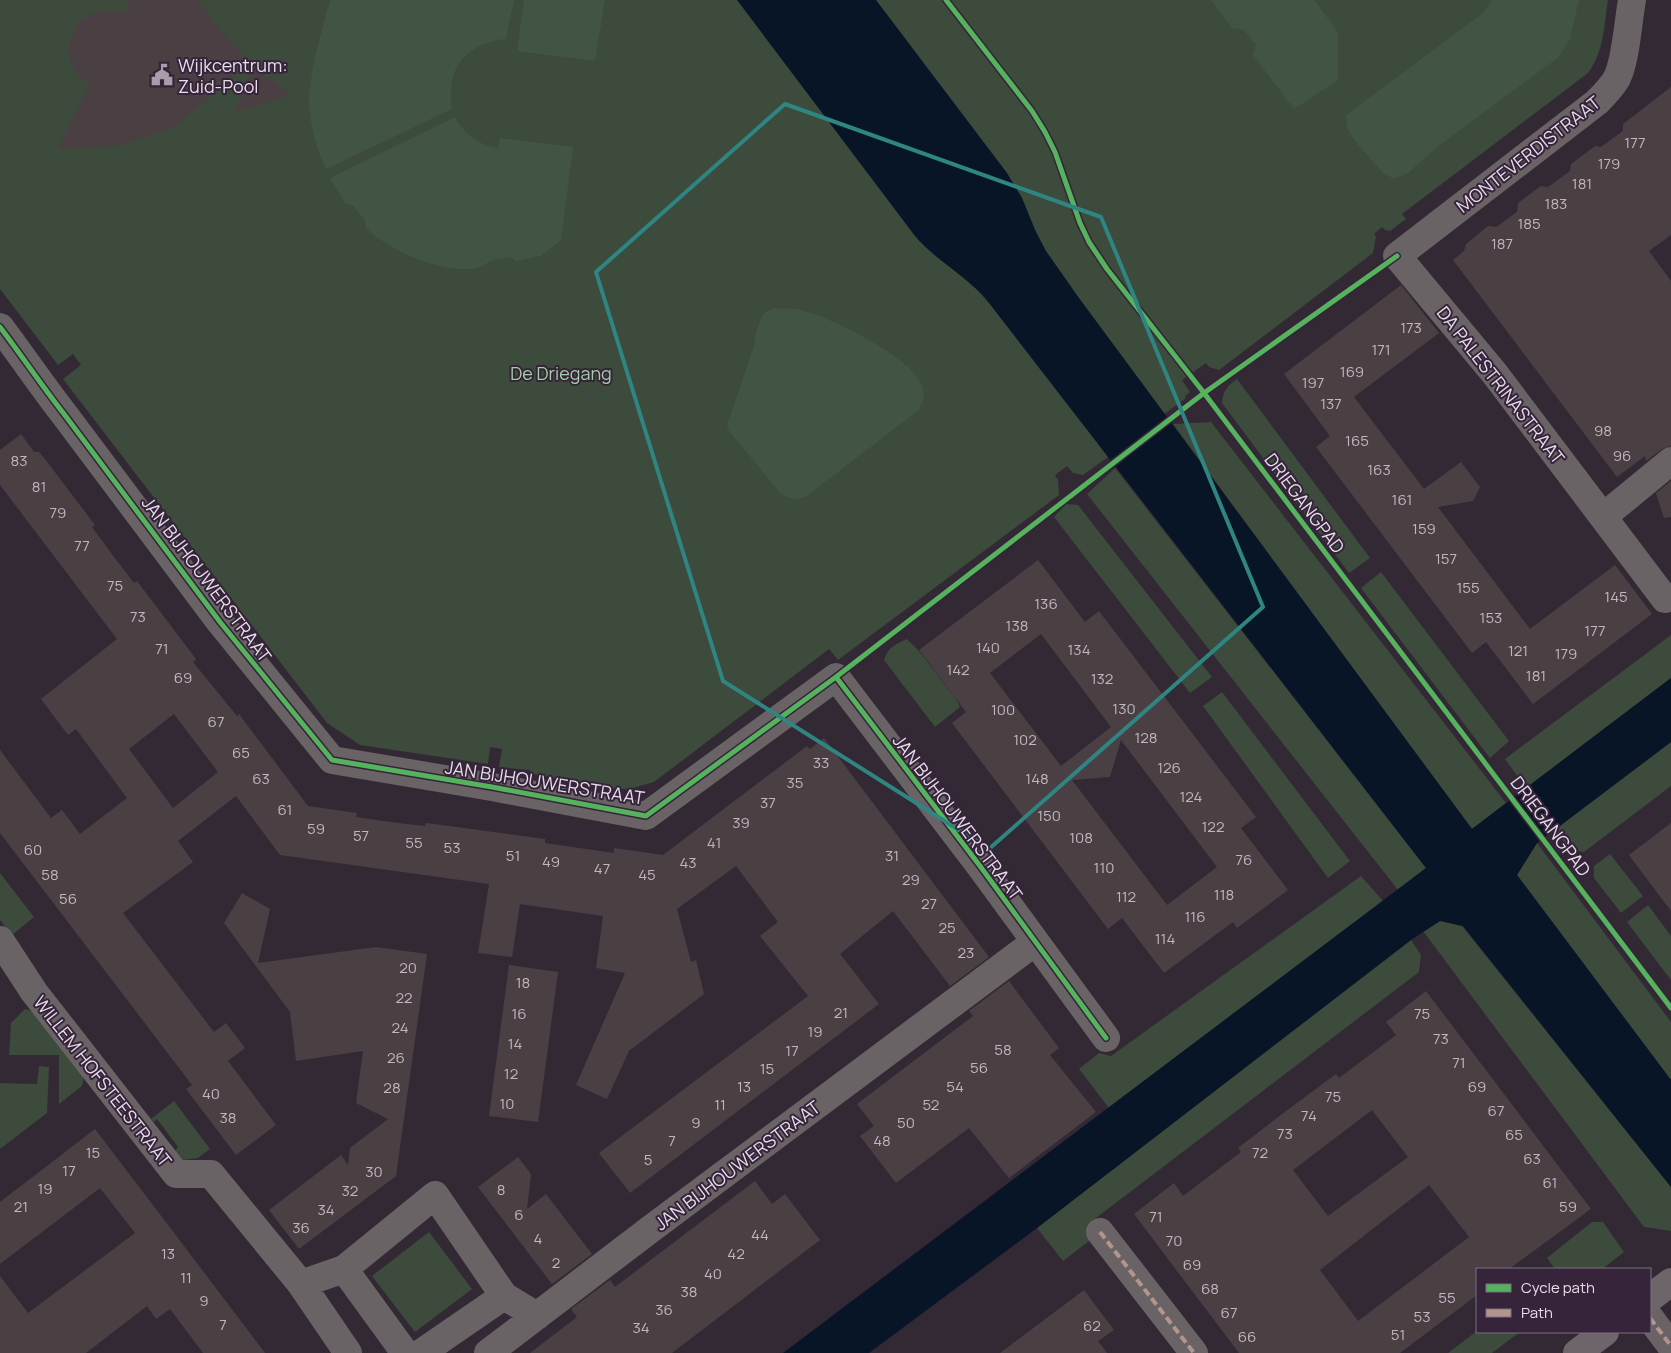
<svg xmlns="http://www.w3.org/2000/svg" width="1671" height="1353" viewBox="0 0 1671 1353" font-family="Manrope,sans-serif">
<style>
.green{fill:#3c4b3c}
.forest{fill:#425543}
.water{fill:#071527}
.building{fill:#4a4044;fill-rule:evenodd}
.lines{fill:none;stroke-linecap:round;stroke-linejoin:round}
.street{stroke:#696365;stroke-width:28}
.secondary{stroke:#6d6569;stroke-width:28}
.quiet{stroke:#b2968c;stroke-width:4;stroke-dasharray:8 4;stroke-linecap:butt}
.cycleway-casing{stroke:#35243a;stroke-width:8}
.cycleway{stroke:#56b35d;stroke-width:5}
.marked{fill:none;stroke:#2f8581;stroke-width:4;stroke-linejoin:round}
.labels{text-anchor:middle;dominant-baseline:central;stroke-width:4;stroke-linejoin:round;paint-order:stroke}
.number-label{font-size:15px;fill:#c0b5c0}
.poi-label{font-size:18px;fill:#e7dcea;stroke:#35243a;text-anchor:start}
.street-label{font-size:18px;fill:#e7dcea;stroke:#35243a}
.park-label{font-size:18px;fill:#a3cea3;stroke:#35243a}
</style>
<rect width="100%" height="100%" fill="#322935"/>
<path class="green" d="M0,0h1608c-4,26 -4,52 -20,73l-186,141 4,5 -16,12 -5,-1 -3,-3 -8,7 2,3 -3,16 -154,117 -10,-3 -3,-4 -24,17 8,12 -5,4 1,2 -22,16 -9,-12 -57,42 10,13 -25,18 -10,-2 -6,-7 -12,9 3,5 1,15 -221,165 -9,-11 -175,133 -25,7 -24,-1 -71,-14 -5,-4 -30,-3 3,-18 -12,-2 -2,17 -128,-19 -33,-22 -264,-344 18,-14 -8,-11 -15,11 -58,-76z
M1237,379l133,179 -21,15 -127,-170c1,-12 5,-17 15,-24z
M1211,422l295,381 -34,26 -299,-405z
M1115,468l311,400 -28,22 -311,-396z
M1066,504l12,1 134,172 -22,16 -136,-176z
M1381,572l128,169 -19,17 -129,-170z
M1671,635v43l-145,110 -21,-29z
M907,639l12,12 37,48 4,8 -25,20 -51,-67c4,-13 12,-16 23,-21z
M1222,692l128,169 -22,17 -125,-172z
M1671,742v44l-87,66c-15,-2 -21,-10 -29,-22z
M1537,843l134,179v58l-154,-205z
M1610,854l33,42 -22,17 -27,-35v-12z
M0,873l34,44 -22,18 -12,-15z
M1361,876l22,25 -274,207 -30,-39 20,-16 12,3z
M1648,905l23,31v44l-44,-58z
M1440,921l22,5 209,261v44l-27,-4 -221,-296z
M1411,940l10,15 -2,17 -327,249 -3,20 -26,20 -26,-33z
M25,1009l9,3 50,64 -2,10 -23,18v-49h-50l2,-32z
M39,1066l10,1 -2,46 -47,36v-66l37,1z
M174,1101l36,48 -12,9 -16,2 -7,-9 3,-4 -21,-28 -3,3 -3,-3z
M1592,1222h11l21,30 -22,17h-47l-8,-11z
M429,1232l43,57 -57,43 -43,-56z
M1477,1331v1h43l-28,21h-44z"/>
<path class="forest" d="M330,0h184l-8,39c-40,4 -61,30 -54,70l-126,60c-12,-24 -19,-55 -16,-82 3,-29 13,-59 20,-87z
M524,0h81l-10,61 -78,-10z
M1211,0h103l24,32v48l-44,29 -41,-54 3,-10 -12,-15 -12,-2z
M1492,0h87l-9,39 -11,18 -118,87 -33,29 -14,6 -11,-6 -28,-32 -8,-13 -1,-13 137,-102z
M455,117c10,18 23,28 43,31l2,-10 73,9 -12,93 -20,16 -25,5 -6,-4c-6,1 -14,2 -19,4 -5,2 -9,6 -14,7 -36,6 -85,-16 -111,-40l-1,-8 -13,-15 -7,-2 -15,-25z
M773,308c7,1 16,0 23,1 29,5 120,49 127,79 2,9 -1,14 -4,22l-114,87c-11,3 -16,2 -25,-4l-51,-62 -2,-6 26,-76 4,-20 6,-15z"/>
<path class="water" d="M737,0h139l131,173 15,25 14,34 10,19 33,47 393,531 199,-151v64l-134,101 -20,32 154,205v107l-208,-261 -23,-5 -29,19 -374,288 -168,125h-86l643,-485 -437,-565c-21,-27 -52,-41 -74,-67z"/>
<path class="building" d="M130,0h68l26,35 27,28 -76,64 -52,18 -65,4 32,-66 -8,-4 -8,-10 -4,-11 -2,-9 6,-19 7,-10 13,-7 11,-2h20z
M253,66l38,29 -57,18z
M1671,87v148l-22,16 22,30v165l-9,3 -16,12 -1,-5 -28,21 -164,-217 11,-9 2,-7 22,-18 8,1 21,-15 1,-9 23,-17 7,1 22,-16 1,-7 24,-18 6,1 22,-16v-7z
M1401,285l38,48 -85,64 70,92 37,-27 19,25 -7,14 -35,6 92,122 85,-64 37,49 -119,90 -47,-62 -14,11 -156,-206 14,-11 -46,-62z
M21,434l13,18h5l6,7 50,66 -3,2 22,30 20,26 3,-2 59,78 -3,3 44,54 2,-2 69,92 49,7 -1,4 34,5 35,4 1,-3 16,2 103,14v4l69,10v-5l49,7 144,-109 3,3 14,-11 165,219 -39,29 -57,-75 -53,43 39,50 -249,189 -31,-40 209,-157 -48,-60 18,-14 -42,-56 -59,43 14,53 5,-2 8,34 -75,57 -22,48 -31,-14 49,-112 -29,-5 7,-52 -83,-12 -8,53 -34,-4 11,-69 -209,-29 -44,-59 -58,45 15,21 -70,51 91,119 12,-9 19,25 -17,13 48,64 -40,30 -50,-66 6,-4 -192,-252v-83l51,68 11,-8 18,24 47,-36 -51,-69 -8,6 -27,-36 76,-60 -117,-154v-35zM174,714l44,58 -45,36 -44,-59z
M1671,481v36l-7,1 -8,-25z
M1038,560l47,62 14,-11 157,206 -15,11 47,62 -51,38 -4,-6 -69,51 -42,-55 -14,11 -156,-206 14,-11 -47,-62zM1041,634l70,93 -50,39 -71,-93zM1121,740l96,127 -50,38 -95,-125 38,-3z
M1671,823v88l-42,-56z
M242,893l28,16 -12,54 118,-16 51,7 -31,222 -97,73 -30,-39 72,-55 7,10 2,-17 38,-29 -32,-16 7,-52 -67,10 -6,-49 -66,-89z
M509,965l49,7 -20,150 -49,-6z
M1009,981l50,67 -9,7 46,57 -87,66 -40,-50 -73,55 -36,-47 14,-10 -17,-22 116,-88 -4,-5z
M1426,991l165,218 -82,60h-32v26l-77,58h-161l-105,-139 40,-31 9,13 58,-44 -3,-4 48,-37 50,-37 3,4 57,-43 -10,-13zM1372,1110l36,47 -80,59 -35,-46zM1429,1185l40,52 -111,84 -38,-51z
M95,1129l86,113 84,111h-62l-33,-44 -14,10 -9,-13 -61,47h-86v-77l28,37 107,-80 -35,-45 -100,76v-62z
M518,1157l13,17 -4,35 19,-15 46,60 -40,30 -74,-97z
M755,1181l17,23 13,-10 35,46 -148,113h-142l47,-36 -6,-8 39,-29 5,7z
M1084,1290l30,40 -16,11 9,12h-107z"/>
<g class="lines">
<path class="street" d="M1632,0c-4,22 -6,59 -15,78 -5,9 -13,17 -20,24l-200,154 98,118 170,225
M0,327c22,29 42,59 64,87l156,208 112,138 160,27 154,29 190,-139 144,189 126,172
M1604,516l67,-55
M0,940l34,52 142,182h35l90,110 47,69
M1100,1232l94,121
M344,1269l61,84
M301,1284l43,-15 91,-74 69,101 33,20
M1650,1318l21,28
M421,1353l83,-57
M488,1353l164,-125 383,-286"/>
<path class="secondary" d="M1650,1298l21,-16
M1577,1353l28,-21"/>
<path class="quiet" d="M1100,1232l94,121
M1650,1318l21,28"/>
<g class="cycleway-casing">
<path id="cycleway" d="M946,0l86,111 13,21 10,20 25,71 9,19 18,27 97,124 467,615
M0,327c22,29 42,59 64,87l156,208 112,138 160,27 154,29 190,-139 144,189 126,172
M836,677l368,-284 193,-137"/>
</g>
<use href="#cycleway" class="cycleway"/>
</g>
<path class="marked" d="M785,104l316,113 162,390 -274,242 -266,-168 -127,-409z"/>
<defs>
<g id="civic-bare" transform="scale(1.725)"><path d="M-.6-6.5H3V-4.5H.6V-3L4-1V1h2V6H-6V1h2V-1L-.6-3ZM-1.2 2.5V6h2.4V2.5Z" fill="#a89dab" stroke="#35243a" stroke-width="2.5" paint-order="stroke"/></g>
</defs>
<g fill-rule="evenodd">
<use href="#civic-bare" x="162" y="75"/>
</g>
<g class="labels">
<g class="number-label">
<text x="1635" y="142">177</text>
<text x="1609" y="163">179</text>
<text x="1582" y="183">181</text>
<text x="1556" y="203">183</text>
<text x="1529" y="223">185</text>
<text x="1502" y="243">187</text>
<text x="1411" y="327">173</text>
<text x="1381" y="349">171</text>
<text x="1352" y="371">169</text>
<text x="1313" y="382">197</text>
<text x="1331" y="403">137</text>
<text x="1603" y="430">98</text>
<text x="1357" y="440">165</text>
<text x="1622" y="455">96</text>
<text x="19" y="460">83</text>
<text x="1379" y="469">163</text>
<text x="39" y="486">81</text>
<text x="1402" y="499">161</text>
<text x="58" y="512">79</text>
<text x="1424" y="528">159</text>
<text x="82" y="545">77</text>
<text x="1446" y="558">157</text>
<text x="115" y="585">75</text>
<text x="1468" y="587">155</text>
<text x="1616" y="596">145</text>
<text x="1046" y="603">136</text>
<text x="138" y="616">73</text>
<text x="1491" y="617">153</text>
<text x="1017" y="625">138</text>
<text x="1595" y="630">177</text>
<text x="988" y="647">140</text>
<text x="162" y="648">71</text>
<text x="1079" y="649">134</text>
<text x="1518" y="650">121</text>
<text x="1566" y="653">179</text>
<text x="958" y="669">142</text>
<text x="1536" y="675">181</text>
<text x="183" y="677">69</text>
<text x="1102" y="678">132</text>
<text x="1124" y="708">130</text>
<text x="1003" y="709">100</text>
<text x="216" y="721">67</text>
<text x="1146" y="737">128</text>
<text x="1025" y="739">102</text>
<text x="241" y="752">65</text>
<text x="821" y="762">33</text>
<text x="1169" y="767">126</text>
<text x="261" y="778">63</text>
<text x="1037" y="778">148</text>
<text x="795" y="782">35</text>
<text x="1191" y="796">124</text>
<text x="768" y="802">37</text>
<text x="285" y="809">61</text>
<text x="1049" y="815">150</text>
<text x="741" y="822">39</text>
<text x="1213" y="826">122</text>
<text x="316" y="828">59</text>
<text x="361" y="835">57</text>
<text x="1081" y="837">108</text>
<text x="414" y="842">55</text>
<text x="714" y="842">41</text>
<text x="452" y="847">53</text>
<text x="33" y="849">60</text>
<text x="513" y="855">51</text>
<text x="892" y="855">31</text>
<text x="1244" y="859">76</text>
<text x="551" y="861">49</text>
<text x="688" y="862">43</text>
<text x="1104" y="867">110</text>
<text x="602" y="868">47</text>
<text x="50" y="874">58</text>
<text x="647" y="874">45</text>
<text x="911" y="879">29</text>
<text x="1224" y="894">118</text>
<text x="1126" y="896">112</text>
<text x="68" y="898">56</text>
<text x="929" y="903">27</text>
<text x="1195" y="916">116</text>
<text x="947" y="927">25</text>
<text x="1165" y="938">114</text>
<text x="966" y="952">23</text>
<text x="408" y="967">20</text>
<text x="523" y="982">18</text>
<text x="404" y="997">22</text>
<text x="841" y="1012">21</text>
<text x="519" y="1013">16</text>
<text x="1422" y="1013">75</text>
<text x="400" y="1027">24</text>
<text x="815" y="1031">19</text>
<text x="1441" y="1038">73</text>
<text x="515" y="1043">14</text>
<text x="1003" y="1049">58</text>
<text x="792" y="1050">17</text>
<text x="396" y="1057">26</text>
<text x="1459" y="1062">71</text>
<text x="979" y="1067">56</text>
<text x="767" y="1068">15</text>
<text x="511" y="1073">12</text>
<text x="744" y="1086">13</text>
<text x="955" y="1086">54</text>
<text x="1477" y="1086">69</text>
<text x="392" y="1087">28</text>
<text x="211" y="1093">40</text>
<text x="1333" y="1096">75</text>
<text x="507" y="1103">10</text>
<text x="720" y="1104">11</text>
<text x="931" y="1104">52</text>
<text x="1496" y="1110">67</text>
<text x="1309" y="1115">74</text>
<text x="228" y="1117">38</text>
<text x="696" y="1122">9</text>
<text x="906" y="1122">50</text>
<text x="1285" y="1133">73</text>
<text x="1514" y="1134">65</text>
<text x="672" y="1140">7</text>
<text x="882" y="1140">48</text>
<text x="93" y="1152">15</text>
<text x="1260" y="1152">72</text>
<text x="1532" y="1158">63</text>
<text x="648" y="1159">5</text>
<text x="69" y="1170">17</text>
<text x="374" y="1171">30</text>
<text x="1550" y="1182">61</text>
<text x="45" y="1188">19</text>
<text x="501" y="1189">8</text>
<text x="350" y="1190">32</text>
<text x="21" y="1206">21</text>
<text x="1568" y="1206">59</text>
<text x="326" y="1209">34</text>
<text x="519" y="1214">6</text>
<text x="1156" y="1216">71</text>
<text x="301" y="1227">36</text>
<text x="760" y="1234">44</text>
<text x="538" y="1238">4</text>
<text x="1174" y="1240">70</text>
<text x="168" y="1253">13</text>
<text x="736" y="1253">42</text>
<text x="556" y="1262">2</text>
<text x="1192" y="1264">69</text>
<text x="713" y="1273">40</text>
<text x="186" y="1277">11</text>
<text x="1210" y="1288">68</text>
<text x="689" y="1291">38</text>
<text x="1447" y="1297">55</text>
<text x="204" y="1300">9</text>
<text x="664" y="1309">36</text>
<text x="1229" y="1312">67</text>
<text x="1422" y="1316">53</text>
<text x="223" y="1324">7</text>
<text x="1092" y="1325">62</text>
<text x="641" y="1327">34</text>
<text x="1398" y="1334">51</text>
<text x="1247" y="1336">66</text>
</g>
<g class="poi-label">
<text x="178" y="65">Wijkcentrum:<tspan x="178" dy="21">Zuid-Pool</tspan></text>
</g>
<g class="street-label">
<text transform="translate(1528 154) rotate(-38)">MONTEVERDISTRAAT</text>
<text transform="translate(1501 385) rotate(52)">DA PALESTRINASTRAAT</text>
<text transform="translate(1305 503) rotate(53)">DRIEGANGPAD</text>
<text transform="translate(207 579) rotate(53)">JAN BIJHOUWERSTRAAT</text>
<text transform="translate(545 782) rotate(9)">JAN BIJHOUWERSTRAAT</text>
<text transform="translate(958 817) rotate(53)">JAN BIJHOUWERSTRAAT</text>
<text transform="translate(1551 826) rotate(53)">DRIEGANGPAD</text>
<text transform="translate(103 1081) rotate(52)">WILLEM HOFSTEESTRAAT</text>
<text transform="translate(737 1165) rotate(-37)">JAN BIJHOUWERSTRAAT</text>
</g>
<g class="park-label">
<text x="561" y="373">De Driegang</text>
</g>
</g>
<rect x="1476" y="1268" width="175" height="65" fill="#35243a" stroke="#7c6e80"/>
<rect x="1486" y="1284" width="25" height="8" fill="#56b35d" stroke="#7c6e80"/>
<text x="1521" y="1293" font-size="15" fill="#e7dcea">Cycle path</text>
<rect x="1486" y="1309" width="25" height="8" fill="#b2968c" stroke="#7c6e80"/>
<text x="1521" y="1318" font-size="15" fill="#e7dcea">Path</text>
</svg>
